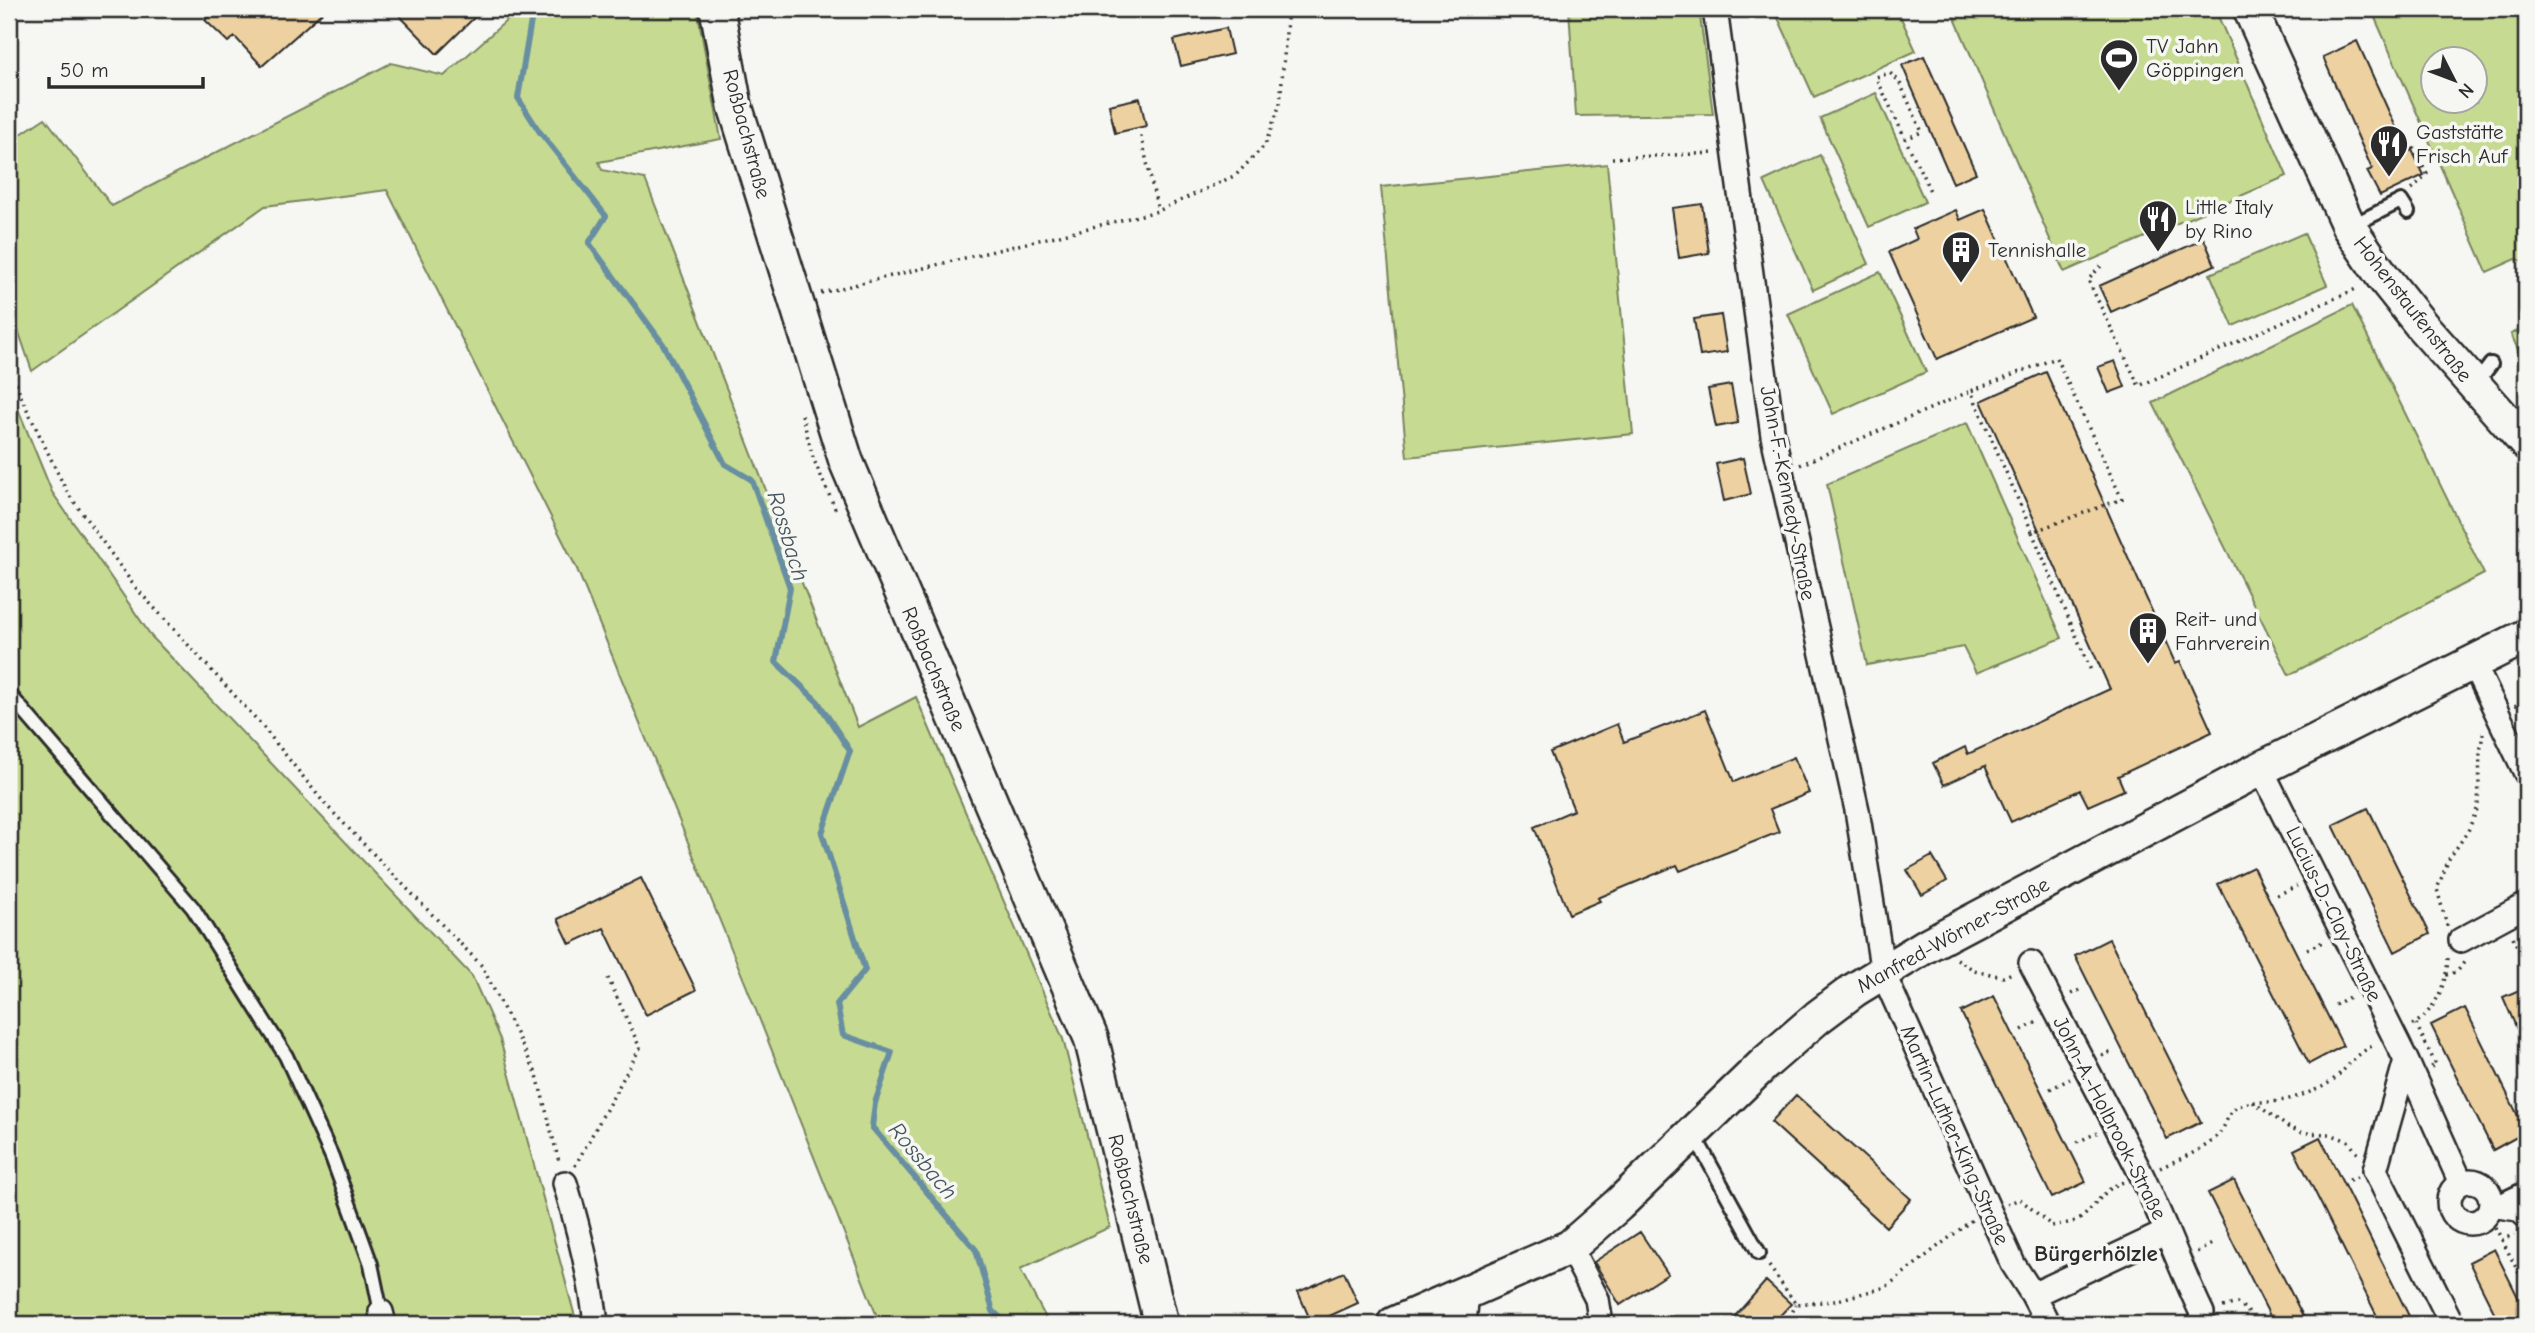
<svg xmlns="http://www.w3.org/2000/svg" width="2535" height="1333" viewBox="0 0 2535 1333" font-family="'Comic Neue',sans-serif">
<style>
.green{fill:#c6db91;stroke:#78835e;stroke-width:2;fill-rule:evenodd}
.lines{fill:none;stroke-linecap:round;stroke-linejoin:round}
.stream{stroke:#688ea2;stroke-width:6}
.building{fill:#edd1a1;stroke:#2b2b2b;stroke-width:2}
.lane-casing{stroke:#2b2b2b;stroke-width:18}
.street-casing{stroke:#2b2b2b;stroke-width:28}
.secondary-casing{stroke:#2b2b2b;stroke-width:38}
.path{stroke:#2b2b2b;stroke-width:3.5;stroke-dasharray:2 5;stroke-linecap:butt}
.lane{stroke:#f6f6f2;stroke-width:12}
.street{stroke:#f6f6f2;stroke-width:23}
.secondary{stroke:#f6f6f2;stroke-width:33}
.labels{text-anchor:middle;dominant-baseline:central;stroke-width:7;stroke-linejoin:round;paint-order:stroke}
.poi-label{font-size:21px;fill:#2b2b2b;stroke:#f6f6f2;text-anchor:start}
.street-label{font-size:21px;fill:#2b2b2b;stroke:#f6f6f2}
.water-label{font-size:23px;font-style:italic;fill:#44545d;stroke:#f6f6f2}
.neighbourhood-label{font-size:23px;font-weight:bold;fill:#2b2b2b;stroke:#f6f6f2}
</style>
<rect width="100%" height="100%" fill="#f6f6f2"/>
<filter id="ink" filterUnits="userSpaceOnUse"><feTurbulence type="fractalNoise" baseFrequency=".0143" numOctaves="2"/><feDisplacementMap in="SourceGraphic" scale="14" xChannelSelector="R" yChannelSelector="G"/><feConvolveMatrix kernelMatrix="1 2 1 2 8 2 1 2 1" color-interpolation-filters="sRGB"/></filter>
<g filter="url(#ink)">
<path class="green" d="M517,9h180l24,130 -122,23 3,8 43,9 213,548 58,-30 147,342 47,188 -90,42 29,55h-169l-134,-339 -169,-416 -190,-379 -122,16 -233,165 -23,-68v-161l36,-24 67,88 279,-143 53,13 71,-63z
M1569,9h130l14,105 -137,2z
M1774,9h123l19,42 -102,46z
M1951,9h264l72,167 -223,96z
M2371,9h155v253l-10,-3 -29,13zM2434,60h42v42h-42z
M1876,93l49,109 -56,25 -49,-109z
M1820,155l49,109 -56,26 -49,-109z
M1607,164l26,270 -226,23 -26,-270z
M2304,233l23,52 -94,41 -23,-52z
M1880,272l46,100 -93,42 -45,-100z
M2352,305l132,269 -195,101 -136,-272z
M2526,327v41l-15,-34z
M9,387l43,105 100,145 320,339 28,63 77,285h-568z
M1967,423l95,215 -86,35 -13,-26 -96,18 -40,-181z"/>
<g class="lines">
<path class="stream" d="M533,9l-15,89 21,33 67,85 -17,27 74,101 62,120 27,16 38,108 -14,74 42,40 32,49 -28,82 43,137 -28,34 6,31 49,17 -17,51 -3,24 104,123 17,61 14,13"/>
</g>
<path class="building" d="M217,9h109l-64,57 -27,-29 -7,5 -23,-22z
M393,9h90l-46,45z
M1226,28l6,26 -51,12 -7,-26z
M2357,41l50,111 5,-2 12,25 -44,21 -13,-25 5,-2 -49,-112z
M1924,56l52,117 -23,10 -51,-118z
M1140,98l6,28 -31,7 -6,-28z
M1702,204l7,49 -30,5 -7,-50z
M1985,209l48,108 -96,42 -48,-107 28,-13 -4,-10 43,-19 4,10z
M2204,239l11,26 -104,47 -12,-26z
M1721,315l6,37 -27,4 -6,-37z
M2115,361l10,26 -16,6 -11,-26z
M2046,372l129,291 5,-2 32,71 -94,44 6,14 -36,16 -8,-16 -69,32 -26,-56 -41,19 -11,-22 32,-16 3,7 142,-65 -129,-288z
M1731,385l7,38 -22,4 -8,-38z
M1743,458l8,36 -27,7 -8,-37z
M1705,710l29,72 60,-25 15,36 -39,16 9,23 -99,39 -3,-6 -79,33 2,3 -31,13 -35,-87 40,-17 -24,-58 67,-28 7,18z
M2368,808l62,126 -35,18 -62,-127z
M1932,856l15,25 -25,14 -15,-25z
M2253,867l90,179 -34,18 -91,-180z
M641,878l55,112 -50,25 -42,-87 -34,16 -12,-25z
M2109,939l92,183 -34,17 -92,-183z
M2526,987v63l-23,-53z
M1994,996l92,186 -34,16 -91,-186z
M2465,1008l61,124 -33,18 -62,-125z
M1796,1095l115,104 -25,28 -115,-105z
M2320,1137l70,141 23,46h-32l-87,-174z
M2234,1180l34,67 39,77h-33l-66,-131z
M1640,1232l28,42 -48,31 -26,-43z
M2494,1249l32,64v11h-26l-31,-62z
M1344,1272l14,31 -46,21 -14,-32z
M1766,1281l25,23 -19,20h-44z"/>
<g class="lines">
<g class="lane-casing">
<path id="lane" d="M2349,227l52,-26 7,11
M2476,384l15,-20
M9,694l184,214 93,148 46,101 39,107 10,48
M1694,1135l65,118
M2495,1203l31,-15"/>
</g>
<g class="street-casing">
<path id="street" d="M1715,9l58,427 84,374 26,163 130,291 20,31 15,29
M2474,665l52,108
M2261,769l145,291 55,123
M2461,940l65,-35
M2031,963c37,71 75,142 111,213 22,45 38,92 60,137
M2406,1060l-31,110 77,154
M2449 1202a21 21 0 1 1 42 0a21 21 0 1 1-42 0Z
M565,1183c14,47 26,93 31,141
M2491,1205l27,4 8,7
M1570,1247l27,52 4,25
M2033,1295l134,-63
M381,1312l3,12
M1464,1324l3,-32"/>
</g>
<g class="secondary-casing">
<path id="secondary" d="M717,9l18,97 111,355 245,577 70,286
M2250,9l99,218 34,50 39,49 104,117
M1394,1324l176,-77 48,-42 147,-142 53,-46 36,-27 75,-46 321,-170 276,-138"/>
</g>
<path class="path" d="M1141,136l17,75
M1905,139l17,-7 -23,-51 -9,-8 -14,4 55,116
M1612,158l103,-5
M2412,189l15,-15 -14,-27
M2101,266l-13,14 51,106 219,-98
M821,293l337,-82 78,-36 29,-30 15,-41 8,-95
M2056,358l66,141 -90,33 -61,-141z
M9,363l13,36 45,93 68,95 124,135 66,82 157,162 55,109 22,87
M802,415l11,43 24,55
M1800,465l171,-74
M2032,532l60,141
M2521,702l5,10
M2515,706l11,-10
M2277,895l20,-9
M2447,926l-10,-37 12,-30 19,-28 10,-24 2,-54 3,-20
M2513,937l13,30
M2307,949l18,-8
M1957,959l17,11 29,7 11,-5
M2446,975l11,-3 8,-11
M2071,994l11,-5
M2335,1005l16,-9
M2416,1024l20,41 -5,2
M2412,1025c23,-12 36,-44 36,-70
M2022,1030l17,-9
M2102,1056l11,-5
M2050,1089l20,-10
M2253,1102l35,25 16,6 26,1 18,7 10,13
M2077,1142l20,-9
M575,1166l65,-118 -32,-70
M2160,1168c20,-10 45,-17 60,-35 5,-6 7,-17 13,-23 16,-12 29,-6 46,-9 12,-2 25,-6 36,-11 27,-10 34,-33 59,-45
M2349,1180l8,-3
M2007,1204l13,-5 32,27c9,-2 21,-3 28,-7 16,-12 23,-31 44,-37
M2495,1227l7,13 12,-6
M2502,1240l24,47
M2197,1252l17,-9
M1769,1266l27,38 38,-3 52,-14 86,-67
M2223,1307l14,-4 10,7 7,14
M1787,1324l9,-20"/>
<use href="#lane" class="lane"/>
<use href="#street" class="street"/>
<use href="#secondary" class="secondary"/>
</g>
</g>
<defs>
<g id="stadium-pin" transform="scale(2.0125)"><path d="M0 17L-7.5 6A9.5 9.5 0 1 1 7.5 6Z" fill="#2b2b2b" stroke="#f6f6f2"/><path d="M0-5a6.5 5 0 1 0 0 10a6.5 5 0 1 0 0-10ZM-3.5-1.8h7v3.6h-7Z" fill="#fff"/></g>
<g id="restaurant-pin" transform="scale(2.0125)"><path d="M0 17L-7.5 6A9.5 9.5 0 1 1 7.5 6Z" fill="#2b2b2b" stroke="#f6f6f2"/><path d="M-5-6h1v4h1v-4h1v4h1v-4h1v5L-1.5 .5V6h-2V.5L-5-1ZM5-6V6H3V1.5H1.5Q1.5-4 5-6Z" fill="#fff"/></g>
<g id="building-pin" transform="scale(2.0125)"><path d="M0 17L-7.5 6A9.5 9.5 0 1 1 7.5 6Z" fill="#2b2b2b" stroke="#f6f6f2"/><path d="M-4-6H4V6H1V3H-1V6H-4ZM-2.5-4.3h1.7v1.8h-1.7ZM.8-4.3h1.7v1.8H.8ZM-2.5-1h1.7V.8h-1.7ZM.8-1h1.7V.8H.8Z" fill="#fff"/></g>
</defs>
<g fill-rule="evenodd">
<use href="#stadium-pin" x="2119" y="58"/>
<use href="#restaurant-pin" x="2389" y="144"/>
<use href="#restaurant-pin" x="2158" y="219"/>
<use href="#building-pin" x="1961" y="250"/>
<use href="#building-pin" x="2148" y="631"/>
</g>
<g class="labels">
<g class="poi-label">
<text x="2146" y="46">TV Jahn<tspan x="2146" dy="24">Göppingen</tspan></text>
<text x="2416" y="132">Gaststätte<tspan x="2416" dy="24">Frisch Auf</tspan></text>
<text x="2185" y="207">Little Italy<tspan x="2185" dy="24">by Rino</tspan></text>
<text x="1988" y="250">Tennishalle</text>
<text x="2175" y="619">Reit- und<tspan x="2175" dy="24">Fahrverein</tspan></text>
</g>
<g class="street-label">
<text transform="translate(747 134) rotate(75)">Roßbachstraße</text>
<text transform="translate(2413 309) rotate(52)">Hohenstaufenstraße</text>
<text transform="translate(1788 493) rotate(79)">John-F.-Kennedy-Straße</text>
<text transform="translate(934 669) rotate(67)">Roßbachstraße</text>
<text transform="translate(2334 914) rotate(64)">Lucius-D.-Clay-Straße</text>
<text transform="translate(1953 935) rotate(-29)">Manfred-Wörner-Straße</text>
<text transform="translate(2110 1118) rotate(63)">John-A.-Holbrook-Straße</text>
<text transform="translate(1955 1135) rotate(66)">Martin-Luther-King-Straße</text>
<text transform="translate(1131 1199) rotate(76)">Roßbachstraße</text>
</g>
<g class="water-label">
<text transform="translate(788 536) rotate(73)">Rossbach</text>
<text transform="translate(923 1161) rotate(50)">Rossbach</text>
</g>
<g class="neighbourhood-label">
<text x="2096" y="1253">Bürgerhölzle</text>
</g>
</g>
<rect width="2535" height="1333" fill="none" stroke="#f6f6f2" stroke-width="35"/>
<rect x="18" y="18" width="2500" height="1298" fill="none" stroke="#2b2b2b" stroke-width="2.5" filter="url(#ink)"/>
<g transform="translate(2454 80) rotate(132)"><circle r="33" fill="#f6f6f2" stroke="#a5a5a2" stroke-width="2"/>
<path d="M0-5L12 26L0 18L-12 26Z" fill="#2b2b2b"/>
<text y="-10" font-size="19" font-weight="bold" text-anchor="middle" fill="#2b2b2b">N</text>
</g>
<path d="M49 77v10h154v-10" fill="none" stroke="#2b2b2b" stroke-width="3.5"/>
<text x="60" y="77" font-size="21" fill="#2b2b2b" stroke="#f6f6f2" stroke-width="5" paint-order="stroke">50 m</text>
</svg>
